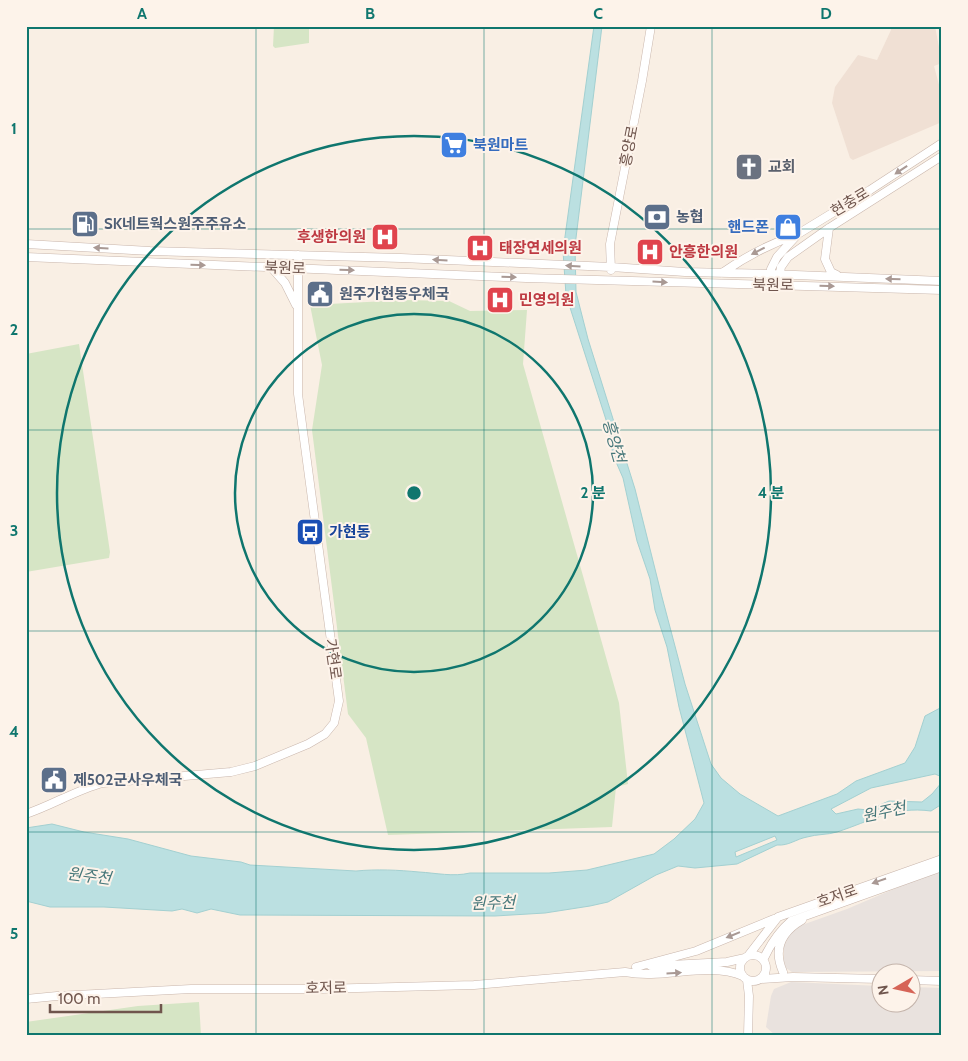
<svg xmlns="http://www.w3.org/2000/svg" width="968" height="1061" viewBox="0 0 968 1061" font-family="Cabin,'Noto Sans KR',sans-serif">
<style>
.residential{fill:#f0e0d4}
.industrial{fill:#e9e2de}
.green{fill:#d6e5c5}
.water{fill:#bbe0e1;stroke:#a3d0d1;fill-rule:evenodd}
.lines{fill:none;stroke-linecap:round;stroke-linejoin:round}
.minor-casing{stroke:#c9b6ac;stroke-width:9}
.minor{stroke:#fff;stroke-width:8}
.oneway{fill:#a99994}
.grid{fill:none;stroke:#0f766e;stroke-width:1;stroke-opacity:0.55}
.ring{fill:none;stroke:#0f766e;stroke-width:2.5}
.labels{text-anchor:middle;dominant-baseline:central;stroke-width:4;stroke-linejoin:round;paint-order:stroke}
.shop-label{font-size:15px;font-weight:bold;fill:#366cbe;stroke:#fdf3ea;text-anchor:start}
.street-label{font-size:15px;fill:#6f554d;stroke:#fdf3ea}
.worship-label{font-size:15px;font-weight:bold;fill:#5b616d;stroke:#fdf3ea;text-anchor:start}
.service-label{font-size:15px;font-weight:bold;fill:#4e5e75;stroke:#fdf3ea;text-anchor:start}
.health-label{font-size:15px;font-weight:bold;fill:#be3a42;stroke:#fdf3ea;text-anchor:start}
.transit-label{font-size:15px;font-weight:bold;fill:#164399;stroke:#fdf3ea;text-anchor:start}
.water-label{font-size:16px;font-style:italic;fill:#46777a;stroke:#fdf3ea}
.centre{fill:#0f766e;stroke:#fdf3ea;stroke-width:2.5}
.ring-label{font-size:15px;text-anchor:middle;font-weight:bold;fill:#0f766e;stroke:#fdf3ea;stroke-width:4;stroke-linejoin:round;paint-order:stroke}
.neatline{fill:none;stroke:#0f766e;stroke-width:2}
.grid-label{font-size:16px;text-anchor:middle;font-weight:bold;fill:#0f766e}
</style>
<rect width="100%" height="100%" fill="#f9efe4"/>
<path class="residential" d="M891,26h44l7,37 -8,3 8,30v26l-89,38 -3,-2 -18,-55 3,-16 23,-32 19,5 14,-30z"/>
<path class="industrial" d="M942,871v100l-150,1 -6,-4 -2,-7v-15l6,-12 12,-9 45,-16 61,-26z
M791,982l89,4v18h30l1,-17 31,1v47h-167l-9,-8 5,-31 3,-7z"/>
<path class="green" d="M274,26h35v17l-34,5 -2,-2z
M405,300l44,1 21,10 57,-1 -4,54 96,339 9,81 -12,3 -4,40 -224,8 -22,-97 -18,-24 -36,-284 10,-65 -12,-60z
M79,344l31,208 -1,6 -83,14v-218z
M199,1002l2,33h-175v-13l112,-16z"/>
<path class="water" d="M594,26h8l-27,220 1,46 12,47 47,150 27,108 23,87 26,80 10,14 19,16 38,22 59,-22 19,-13 49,-18 10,-16 10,-31 17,-9v70l-7,-3 -64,14 -40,21 5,5 22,-5 10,1 21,-9 33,1 10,-8 10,-12v22l-11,7c-38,-5 -60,10 -94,21 -10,3 -20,2 -30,5 -11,2 -18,9 -30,8l-40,19 -42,4 -17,-2 -22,9 -48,27 -18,4 -45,7 -50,3 -255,-1 -29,-6 -14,4 -15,-4 -10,2 -68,-4h-54l-24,-6v-73l26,-4 32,8 44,7 63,17 50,6 9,3 106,6c21,-2 42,-1 63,1 17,1 34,5 51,1h79l38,-3 67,-16 20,-15 21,-20 9,-16 -25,-96 -12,-60 -12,-37 -5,-31 -13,-38 -14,-63 -10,-23 -5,-29 -42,-131 -3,-44zM775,836l2,4 -41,17 -1,-5z"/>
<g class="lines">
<g class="minor-casing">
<path id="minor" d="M829,228l-4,31 6,13 6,3
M26,244l124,7 251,7 210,9 74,5 86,2 171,7
M26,257l500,21 416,12
M271,267l14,16 11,22
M611,270l-1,-26 32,-163 9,-55
M722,273c23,-16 47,-29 74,-38
M770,278l1,-9 6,-12 21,-23 72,-44 72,-47
M779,278l2,-11 7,-10 41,-29 113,-72
M26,814c27,-9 50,-24 77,-31l128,-11 24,-6 53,-22 17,-10 9,-11 5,-22 -41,-307v-139
M740 968a13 13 0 1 1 26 0a13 13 0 1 1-26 0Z
M748,956l30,-39 164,-58
M763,960c7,-15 15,-28 28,-39l151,-54
M651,966l76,-4 18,-4
M636,967l60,-16 78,-32
M783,972c-10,-23 -2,-40 19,-52
M761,979l32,-2 87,2
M747,980l2,16 -1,39
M910,980l32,1
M26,999l31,-3 134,-7h128l155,-4 151,-13c39,8 81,-11 118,4"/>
</g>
<use href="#minor" class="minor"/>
</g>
<defs><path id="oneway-solid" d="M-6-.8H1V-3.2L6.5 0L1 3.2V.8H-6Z" transform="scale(1.25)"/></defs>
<g class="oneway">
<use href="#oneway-solid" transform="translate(901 170) rotate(146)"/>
<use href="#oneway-solid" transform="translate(101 248) rotate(-177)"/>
<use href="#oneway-solid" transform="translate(758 251) rotate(153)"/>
<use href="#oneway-solid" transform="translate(440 260) rotate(-177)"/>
<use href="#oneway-solid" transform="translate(198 265) rotate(2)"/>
<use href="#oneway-solid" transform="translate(573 266) rotate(-177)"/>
<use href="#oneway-solid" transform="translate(347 270) rotate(2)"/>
<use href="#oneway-solid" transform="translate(509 277) rotate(2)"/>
<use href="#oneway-solid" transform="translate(893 279) rotate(-178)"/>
<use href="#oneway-solid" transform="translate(660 282) rotate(3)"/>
<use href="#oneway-solid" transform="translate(827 286) rotate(2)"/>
<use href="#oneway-solid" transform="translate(879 881) rotate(161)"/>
<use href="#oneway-solid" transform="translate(733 935) rotate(158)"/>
<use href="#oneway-solid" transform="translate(674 973) rotate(-3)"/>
</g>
<path class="grid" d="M256,26v1009M484,26v1009M712,26v1009M26,229h916M26,430h916M26,631h916M26,832h916"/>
<g class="ring">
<circle cx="414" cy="493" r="179"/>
<circle cx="414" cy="493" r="357"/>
</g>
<defs>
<g id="supermarket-square" transform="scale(1.4375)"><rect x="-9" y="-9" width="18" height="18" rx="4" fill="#3f7fe0" stroke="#fdf3ea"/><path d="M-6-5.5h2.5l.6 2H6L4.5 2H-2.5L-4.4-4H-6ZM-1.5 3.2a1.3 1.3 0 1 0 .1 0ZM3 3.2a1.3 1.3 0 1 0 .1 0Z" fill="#fff"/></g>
<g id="church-square" transform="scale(1.4375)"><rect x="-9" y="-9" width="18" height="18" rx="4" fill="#6b7280" stroke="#fdf3ea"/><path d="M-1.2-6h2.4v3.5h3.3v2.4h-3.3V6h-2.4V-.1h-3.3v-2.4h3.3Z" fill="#fff"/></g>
<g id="bank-square" transform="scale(1.4375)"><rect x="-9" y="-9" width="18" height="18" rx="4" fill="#5c6f8a" stroke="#fdf3ea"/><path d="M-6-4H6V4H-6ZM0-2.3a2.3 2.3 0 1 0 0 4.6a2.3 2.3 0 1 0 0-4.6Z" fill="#fff"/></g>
<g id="fuel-square" transform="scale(1.4375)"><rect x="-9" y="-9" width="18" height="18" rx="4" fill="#5c6f8a" stroke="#fdf3ea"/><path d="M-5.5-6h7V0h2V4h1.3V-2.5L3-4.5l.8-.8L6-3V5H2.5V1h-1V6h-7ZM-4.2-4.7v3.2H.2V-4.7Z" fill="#fff"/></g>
<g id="shop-square" transform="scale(1.4375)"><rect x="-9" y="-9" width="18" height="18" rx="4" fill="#3f7fe0" stroke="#fdf3ea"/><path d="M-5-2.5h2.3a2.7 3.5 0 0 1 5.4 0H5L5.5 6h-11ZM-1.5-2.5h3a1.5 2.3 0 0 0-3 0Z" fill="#fff"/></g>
<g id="hospital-square" transform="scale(1.4375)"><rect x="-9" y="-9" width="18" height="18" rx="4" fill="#e0444e" stroke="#fdf3ea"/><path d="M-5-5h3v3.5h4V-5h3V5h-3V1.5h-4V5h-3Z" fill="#fff"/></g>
<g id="civic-square" transform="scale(1.4375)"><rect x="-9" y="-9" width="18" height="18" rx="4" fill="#5c6f8a" stroke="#fdf3ea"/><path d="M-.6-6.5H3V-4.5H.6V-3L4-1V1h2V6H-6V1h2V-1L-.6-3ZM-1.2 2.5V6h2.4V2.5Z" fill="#fff"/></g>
<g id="bus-square" transform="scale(1.4375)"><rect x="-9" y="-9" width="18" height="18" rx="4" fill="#1a4fb4" stroke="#fdf3ea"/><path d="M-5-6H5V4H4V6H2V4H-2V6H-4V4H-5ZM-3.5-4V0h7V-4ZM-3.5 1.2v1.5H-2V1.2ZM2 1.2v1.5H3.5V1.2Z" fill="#fff"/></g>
</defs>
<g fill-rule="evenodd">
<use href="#supermarket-square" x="454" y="145"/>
<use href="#church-square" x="749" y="167"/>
<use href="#bank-square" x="657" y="217"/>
<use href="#fuel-square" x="85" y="224"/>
<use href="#shop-square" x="788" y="227"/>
<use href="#hospital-square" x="385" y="237"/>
<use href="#hospital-square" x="480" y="248"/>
<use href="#hospital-square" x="650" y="252"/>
<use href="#civic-square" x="320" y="294"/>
<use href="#hospital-square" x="500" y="300"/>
<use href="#bus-square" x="310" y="532"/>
<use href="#civic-square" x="54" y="780"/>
</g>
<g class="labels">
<g class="shop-label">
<text x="473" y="145">북원마트</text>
<text x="769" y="227" text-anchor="end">핸드폰</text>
</g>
<g class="street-label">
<text transform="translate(629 146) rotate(-79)">흥양로</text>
<text transform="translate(850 202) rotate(-31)">현충로</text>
<text transform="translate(285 268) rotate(2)">북원로</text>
<text transform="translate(773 285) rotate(1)">북원로</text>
<text transform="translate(333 659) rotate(82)">가현로</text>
<text transform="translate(837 896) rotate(-19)">호저로</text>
<text transform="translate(326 988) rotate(-1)">호저로</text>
</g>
<g class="worship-label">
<text x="768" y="167">교회</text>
</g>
<g class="service-label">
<text x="676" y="217">농협</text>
<text x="104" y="224">SK네트웍스원주주유소</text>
<text x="339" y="294">원주가현동우체국</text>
<text x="73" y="780">제502군사우체국</text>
</g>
<g class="health-label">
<text x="366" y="237" text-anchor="end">후생한의원</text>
<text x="499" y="248">태장연세의원</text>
<text x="669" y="252">안흥한의원</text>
<text x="519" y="300">민영의원</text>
</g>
<g class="transit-label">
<text x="329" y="532">가현동</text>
</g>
<g class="water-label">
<text transform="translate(614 441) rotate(74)">흥양천</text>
<text transform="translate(884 812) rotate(-12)">원주천</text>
<text transform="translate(89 876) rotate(7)">원주천</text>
<text transform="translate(493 903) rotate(-1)">원주천</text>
</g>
</g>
<circle cx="414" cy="493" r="8" class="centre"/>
<g class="ring-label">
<text x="593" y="498">2 분</text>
<text x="771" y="498">4 분</text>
</g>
<rect width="968" height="1061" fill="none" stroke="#fdf3ea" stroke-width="55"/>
<g transform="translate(896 988) rotate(261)"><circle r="24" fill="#fdf3ea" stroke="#c4b4ab"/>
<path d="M0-4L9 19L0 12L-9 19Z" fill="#d66457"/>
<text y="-8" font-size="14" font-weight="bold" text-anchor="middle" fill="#6f554d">N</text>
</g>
<path d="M50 1004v8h111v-8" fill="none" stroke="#6f554d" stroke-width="2.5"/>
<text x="58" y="1004" font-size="15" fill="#6f554d" stroke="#fdf3ea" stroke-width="4" paint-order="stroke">100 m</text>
<rect x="28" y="28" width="912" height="1006" class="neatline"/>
<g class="grid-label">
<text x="142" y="19">A</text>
<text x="370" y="19">B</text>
<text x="598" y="19">C</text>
<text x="826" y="19">D</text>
<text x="14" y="134">1</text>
<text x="14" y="335">2</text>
<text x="14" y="536">3</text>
<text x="14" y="737">4</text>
<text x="14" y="939">5</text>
</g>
</svg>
